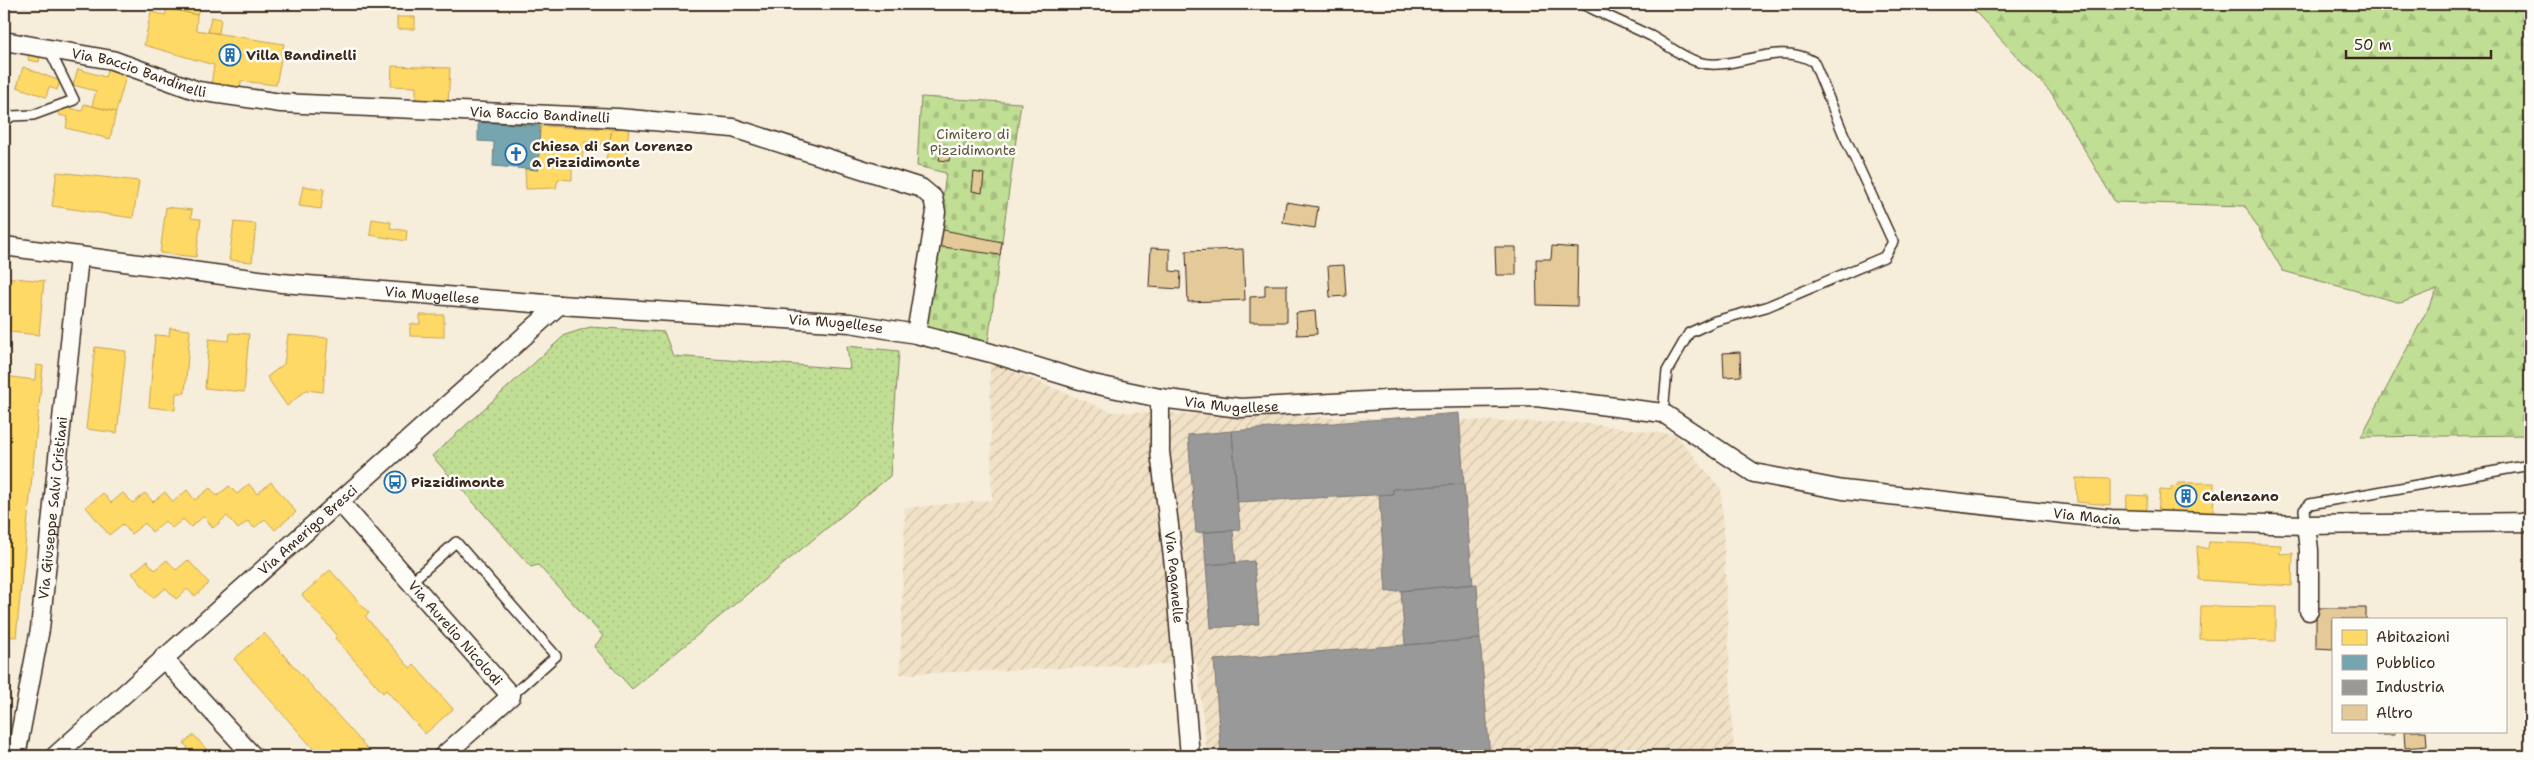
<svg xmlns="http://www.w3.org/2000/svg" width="2534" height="760" viewBox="0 0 2534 760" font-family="'Shantell Sans',sans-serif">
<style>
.industrial{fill:url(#industrial-furrows)}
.forest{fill:url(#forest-firs);stroke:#7e845a}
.cemetery{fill:url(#cemetery-stones);stroke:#7e845a}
.park{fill:url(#park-dots);stroke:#7e845a}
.homes{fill:#ffd966;stroke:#c4a450}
.public{fill:#76a5af;stroke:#648084}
.industry{fill:#999;stroke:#7d7874}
.building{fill:#e4c999;stroke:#3b2a1e}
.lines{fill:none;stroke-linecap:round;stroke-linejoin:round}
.service-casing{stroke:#3b2a1e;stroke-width:12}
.minor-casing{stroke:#3b2a1e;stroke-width:21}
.service{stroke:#fdfcf7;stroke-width:9}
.minor{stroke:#fdfcf7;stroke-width:18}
.labels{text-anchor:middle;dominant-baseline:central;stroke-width:5;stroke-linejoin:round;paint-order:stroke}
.poi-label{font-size:14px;font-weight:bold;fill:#3b2a1e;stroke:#fdfcf7;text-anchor:start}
.street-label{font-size:14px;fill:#3b2a1e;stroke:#fdfcf7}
.park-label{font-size:14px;fill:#5c573c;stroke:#fdfcf7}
</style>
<defs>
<pattern id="industrial-furrows" width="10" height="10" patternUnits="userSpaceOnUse" patternTransform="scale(1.25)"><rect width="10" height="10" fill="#f1e2c7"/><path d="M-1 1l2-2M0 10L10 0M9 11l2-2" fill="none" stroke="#d0c2aa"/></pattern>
<pattern id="forest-firs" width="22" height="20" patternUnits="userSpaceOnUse" patternTransform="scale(1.25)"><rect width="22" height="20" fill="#c1de95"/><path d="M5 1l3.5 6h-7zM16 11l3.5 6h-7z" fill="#a7bf80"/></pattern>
<pattern id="cemetery-stones" width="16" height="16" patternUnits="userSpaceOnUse" patternTransform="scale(1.25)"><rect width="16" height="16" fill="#c1de95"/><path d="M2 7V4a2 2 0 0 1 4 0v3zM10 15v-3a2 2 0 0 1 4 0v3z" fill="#a7bf80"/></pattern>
<pattern id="park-dots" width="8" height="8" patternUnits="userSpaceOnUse" patternTransform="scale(1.25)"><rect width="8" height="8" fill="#c1de95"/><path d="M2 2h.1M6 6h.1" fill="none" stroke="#a7bf80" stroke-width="1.8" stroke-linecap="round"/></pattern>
</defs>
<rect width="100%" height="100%" fill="#f6eddb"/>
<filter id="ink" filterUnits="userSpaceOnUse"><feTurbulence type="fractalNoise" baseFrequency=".02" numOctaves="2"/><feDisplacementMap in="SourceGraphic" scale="10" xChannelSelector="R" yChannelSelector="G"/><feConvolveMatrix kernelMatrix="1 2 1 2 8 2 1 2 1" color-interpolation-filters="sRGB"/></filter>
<g filter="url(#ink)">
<path class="industrial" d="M990,362l122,50 471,11 93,12 45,54 13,267h-527l-10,-93 -297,11 5,-166 87,-8z"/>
<path class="forest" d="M1968,4h562v431l-169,2 77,-148 -37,14 -118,-32 -38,-65 -130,-4 -63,-108z"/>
<path class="cemetery" d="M921,97l100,6 -33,239 -62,-15 20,-154 -29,-7z"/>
<path class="park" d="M590,327l74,5 9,24 177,13 -3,-23 52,5 -9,125 -258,213 -38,-42 9,-11 -65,-71 -7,2 -99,-111 133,-121z"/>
<path class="homes" d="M168,4h32l-3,11 -30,-7z
M167,8l30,7 -1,15 88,14 -8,41 -35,-4 -1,9 -29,-4 3,-21 -70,-20 7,-33 14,3z
M211,17l10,2 -2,14 -11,-1z
M397,17h18v12h-18z
M30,49l11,2 -2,11 -11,-2z
M392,66l58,2 -2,37 -32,-1v-17l-25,-1z
M23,67l37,14 -3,9 -8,-3 -3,10 -29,-10z
M108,68l19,5 -11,39 -24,-6 4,-15 -23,-6 5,-16 27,8z
M84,104l32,8 -6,27 -44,-11 2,-11 -9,-2 2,-9 21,5z
M540,126l72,3 -3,16 -24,-3 -4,22 -9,-3v19l-14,-1 -2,9 -30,1 -1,-20 13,1z
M629,128l-4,34 -19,-2 6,-31z
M57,172l82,9 -6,37 -81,-12z
M303,186l21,3 -3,20 -22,-3z
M166,207l26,3 -1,8 10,1 -5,38 -36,-4z
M372,219l19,3 -1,6 17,3 -1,10 -36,-6z
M234,222l22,2 -4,38 -23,-2z
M4,277l40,4 -5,54 -30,-3 2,-19h-7z
M420,315h24v22l-34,-1v-12h10z
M170,328l20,2 -5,63h-9l-1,17 -26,-3 6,-72 14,1z
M230,333l19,1 -5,58 -39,-4 4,-49 20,2z
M288,335l40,3 -5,54 -17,-2 -19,16 -20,-29 17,-13z
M95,347l31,4 -9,82 -31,-4z
M36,365l7,1 -27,271 -12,-1v-260l31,4z
M2076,478l34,1v26l-33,-3z
M271,482l25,30 -21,18 -10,-11 -11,9 -6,-7 -10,8 -11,-13 -14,12 -9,-12 -13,11 -8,-8 -11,9 -7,-7 -13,11 -7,-9 -14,11 -8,-10 -14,11 -23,-28 17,-14 8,10 12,-10 10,10 12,-10 8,9 12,-10 8,10 14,-12 8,10 15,-12 7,8 12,-10 8,8 12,-10 8,10z
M2178,483h36l-1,34 -55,-3 2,-24 11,1v-4l6,-1z
M2127,495l21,1 -2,17 -21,-1z
M2209,542l72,3 -1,9 13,-1 -1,33 -93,-6 -2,-34 11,3z
M167,560l9,10 12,-10 21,23 -14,13 -8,-7 -11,10 -10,-11 -13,10 -21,-25 15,-12 8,9z
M330,570l39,43 -4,3 45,52 4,-3 39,44 -28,25 -39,-44 -3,3 -48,-55 2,-3 -35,-40z
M2201,606l75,1v34l-76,-2z
M264,633l110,123h-54l-86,-97z
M194,735l18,21h-40l7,-8 4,5 5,-5 -4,-5z
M515,748l7,8h-17z"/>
<path class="public" d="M478,122l62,4 -2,44 -45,-4 1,-24 -16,-1z"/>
<path class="industry" d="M1459,413l5,71 -71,5v5l-156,8 -5,-71z
M1232,431l8,99 -44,3 -8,-98z
M1464,484l9,100 -87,8 -7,-97 14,-1v-5z
M1233,530l3,33 -30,2 -3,-33z
M1254,561l5,63 -48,4 -5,-63z
M1477,584l3,55 -75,6 -4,-54z
M1480,639l10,117h-269l-7,-96z"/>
<path class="building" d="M941,150l9,2 -1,9 -10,-1z
M974,172l10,2 -2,19 -10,-2z
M1286,202l32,5 -3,21 -32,-5z
M939,229l63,13 -2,13 -64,-9z
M1552,246l26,2 -1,58 -40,-1 -1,-46h15z
M1495,247h21v28h-20z
M1151,248l19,1v22l11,1 -1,17 -31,-2z
M1243,249l2,51 -57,2 -2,-51z
M1344,265l2,31 -16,1 -2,-31z
M1265,285h22v37h-37v-25l15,-1z
M1315,311l2,23 -20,1 -1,-22z
M1740,352l1,24 -17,1 -1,-24z
M2316,608h50v11h-33v30l-17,-1z
M2376,731h19v4h-19z
M2404,731h22l1,15 -22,2z"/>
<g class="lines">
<g class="service-casing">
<path id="service" d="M1582,4c23,11 46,21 69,32 15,8 31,21 47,26 35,11 78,-23 116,0l29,71 50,109 -9,15 -118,50 -51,14 -26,12 -22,38 -4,42
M4,122l8,-6 21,-1 41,-15 -25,-51
M2306,525l-2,-15 6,-6 220,-39
M411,582l45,-40 100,114 -45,40"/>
</g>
<g class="minor-casing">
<g id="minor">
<path id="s1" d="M4,41l108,19 86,31 83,12 337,15 115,10 188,60 12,10 3,14 -20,122"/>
<path id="s2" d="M4,246l278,37 277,22 291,18 66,11 75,19 102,31 67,14 80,10 163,-9 133,-2 127,16 91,60 89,17 268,29 195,6 224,-3"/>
<path id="s3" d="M1160,398v54l14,114 16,190"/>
<path id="s4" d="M339,501l172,195 -68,60"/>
<path d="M2306,525l3,25v61"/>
<path d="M163,658l90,98"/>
<path id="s5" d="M16,756l24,-127 39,-372"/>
<path id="s6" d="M55,756l504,-451"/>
</g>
</g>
<use href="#service" class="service"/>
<use href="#minor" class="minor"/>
</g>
</g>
<defs>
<g id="building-ring" transform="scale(1.125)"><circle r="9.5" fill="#fdfcf7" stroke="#1f6fb2" stroke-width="1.5"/><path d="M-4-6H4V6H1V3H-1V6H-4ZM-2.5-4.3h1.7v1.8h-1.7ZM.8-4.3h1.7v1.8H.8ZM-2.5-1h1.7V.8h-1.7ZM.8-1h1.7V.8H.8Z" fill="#1f6fb2"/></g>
<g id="church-ring" transform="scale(1.125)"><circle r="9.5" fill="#fdfcf7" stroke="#1f6fb2" stroke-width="1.5"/><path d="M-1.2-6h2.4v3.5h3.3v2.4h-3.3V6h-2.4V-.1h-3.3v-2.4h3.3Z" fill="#1f6fb2"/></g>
<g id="bus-ring" transform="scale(1.125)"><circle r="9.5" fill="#fdfcf7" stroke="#1f6fb2" stroke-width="1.5"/><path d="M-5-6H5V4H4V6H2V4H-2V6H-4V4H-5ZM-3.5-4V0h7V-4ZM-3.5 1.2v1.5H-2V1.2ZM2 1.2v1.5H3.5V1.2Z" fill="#1f6fb2"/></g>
</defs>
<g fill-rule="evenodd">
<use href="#building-ring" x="230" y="55"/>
<use href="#church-ring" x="516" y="154"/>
<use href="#bus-ring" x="395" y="482"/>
<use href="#building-ring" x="2186" y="496"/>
</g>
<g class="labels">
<g class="poi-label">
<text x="246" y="55">Villa Bandinelli</text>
<text x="532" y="146">Chiesa di San Lorenzo<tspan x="532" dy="16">a Pizzidimonte</tspan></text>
<text x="411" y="482">Pizzidimonte</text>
<text x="2202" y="496">Calenzano</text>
</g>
<g class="street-label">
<text stroke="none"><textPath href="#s1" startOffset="139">Via Baccio Bandinelli</textPath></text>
<text stroke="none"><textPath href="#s1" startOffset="544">Via Baccio Bandinelli</textPath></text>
<text stroke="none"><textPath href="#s2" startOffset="431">Via Mugellese</textPath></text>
<text stroke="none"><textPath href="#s2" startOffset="836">Via Mugellese</textPath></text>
<text stroke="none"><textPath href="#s2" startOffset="1241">Via Mugellese</textPath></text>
<text stroke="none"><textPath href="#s5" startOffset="251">Via Giuseppe Salvi Cristiani</textPath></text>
<text stroke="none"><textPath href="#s2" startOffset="2119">Via Macia</textPath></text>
<text stroke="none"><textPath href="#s6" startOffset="339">Via Amerigo Bresci</textPath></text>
<text stroke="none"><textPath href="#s3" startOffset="180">Via Paganelle</textPath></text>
<text stroke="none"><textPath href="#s4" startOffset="176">Via Aurelio Nicolodi</textPath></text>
</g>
<g class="park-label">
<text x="973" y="134">Cimitero di<tspan x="973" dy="16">Pizzidimonte</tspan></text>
</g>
</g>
<rect width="2534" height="760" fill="none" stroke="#fdfcf7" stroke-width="20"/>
<rect x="10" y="10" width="2514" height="740" fill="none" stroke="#3b2a1e" stroke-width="2" filter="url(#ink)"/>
<rect x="2332" y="618" width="175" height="115" fill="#fdfcf7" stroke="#afa8a0"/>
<rect x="2342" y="630" width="25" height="15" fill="#ffd966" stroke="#afa8a0"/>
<text x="2376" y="642" font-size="15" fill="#3b2a1e">Abitazioni</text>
<rect x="2342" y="655" width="25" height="15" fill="#76a5af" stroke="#afa8a0"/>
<text x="2376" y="668" font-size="15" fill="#3b2a1e">Pubblico</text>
<rect x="2342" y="680" width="25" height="15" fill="#999999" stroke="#afa8a0"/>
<text x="2376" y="692" font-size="15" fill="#3b2a1e">Industria</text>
<rect x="2342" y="705" width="25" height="15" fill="#e4c999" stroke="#afa8a0"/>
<text x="2376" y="718" font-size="15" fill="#3b2a1e">Altro</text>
<path d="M2346 50v8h145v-8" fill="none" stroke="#3b2a1e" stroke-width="2.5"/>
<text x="2354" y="50" font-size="15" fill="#3b2a1e" stroke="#fdfcf7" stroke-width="4" paint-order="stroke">50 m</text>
</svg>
